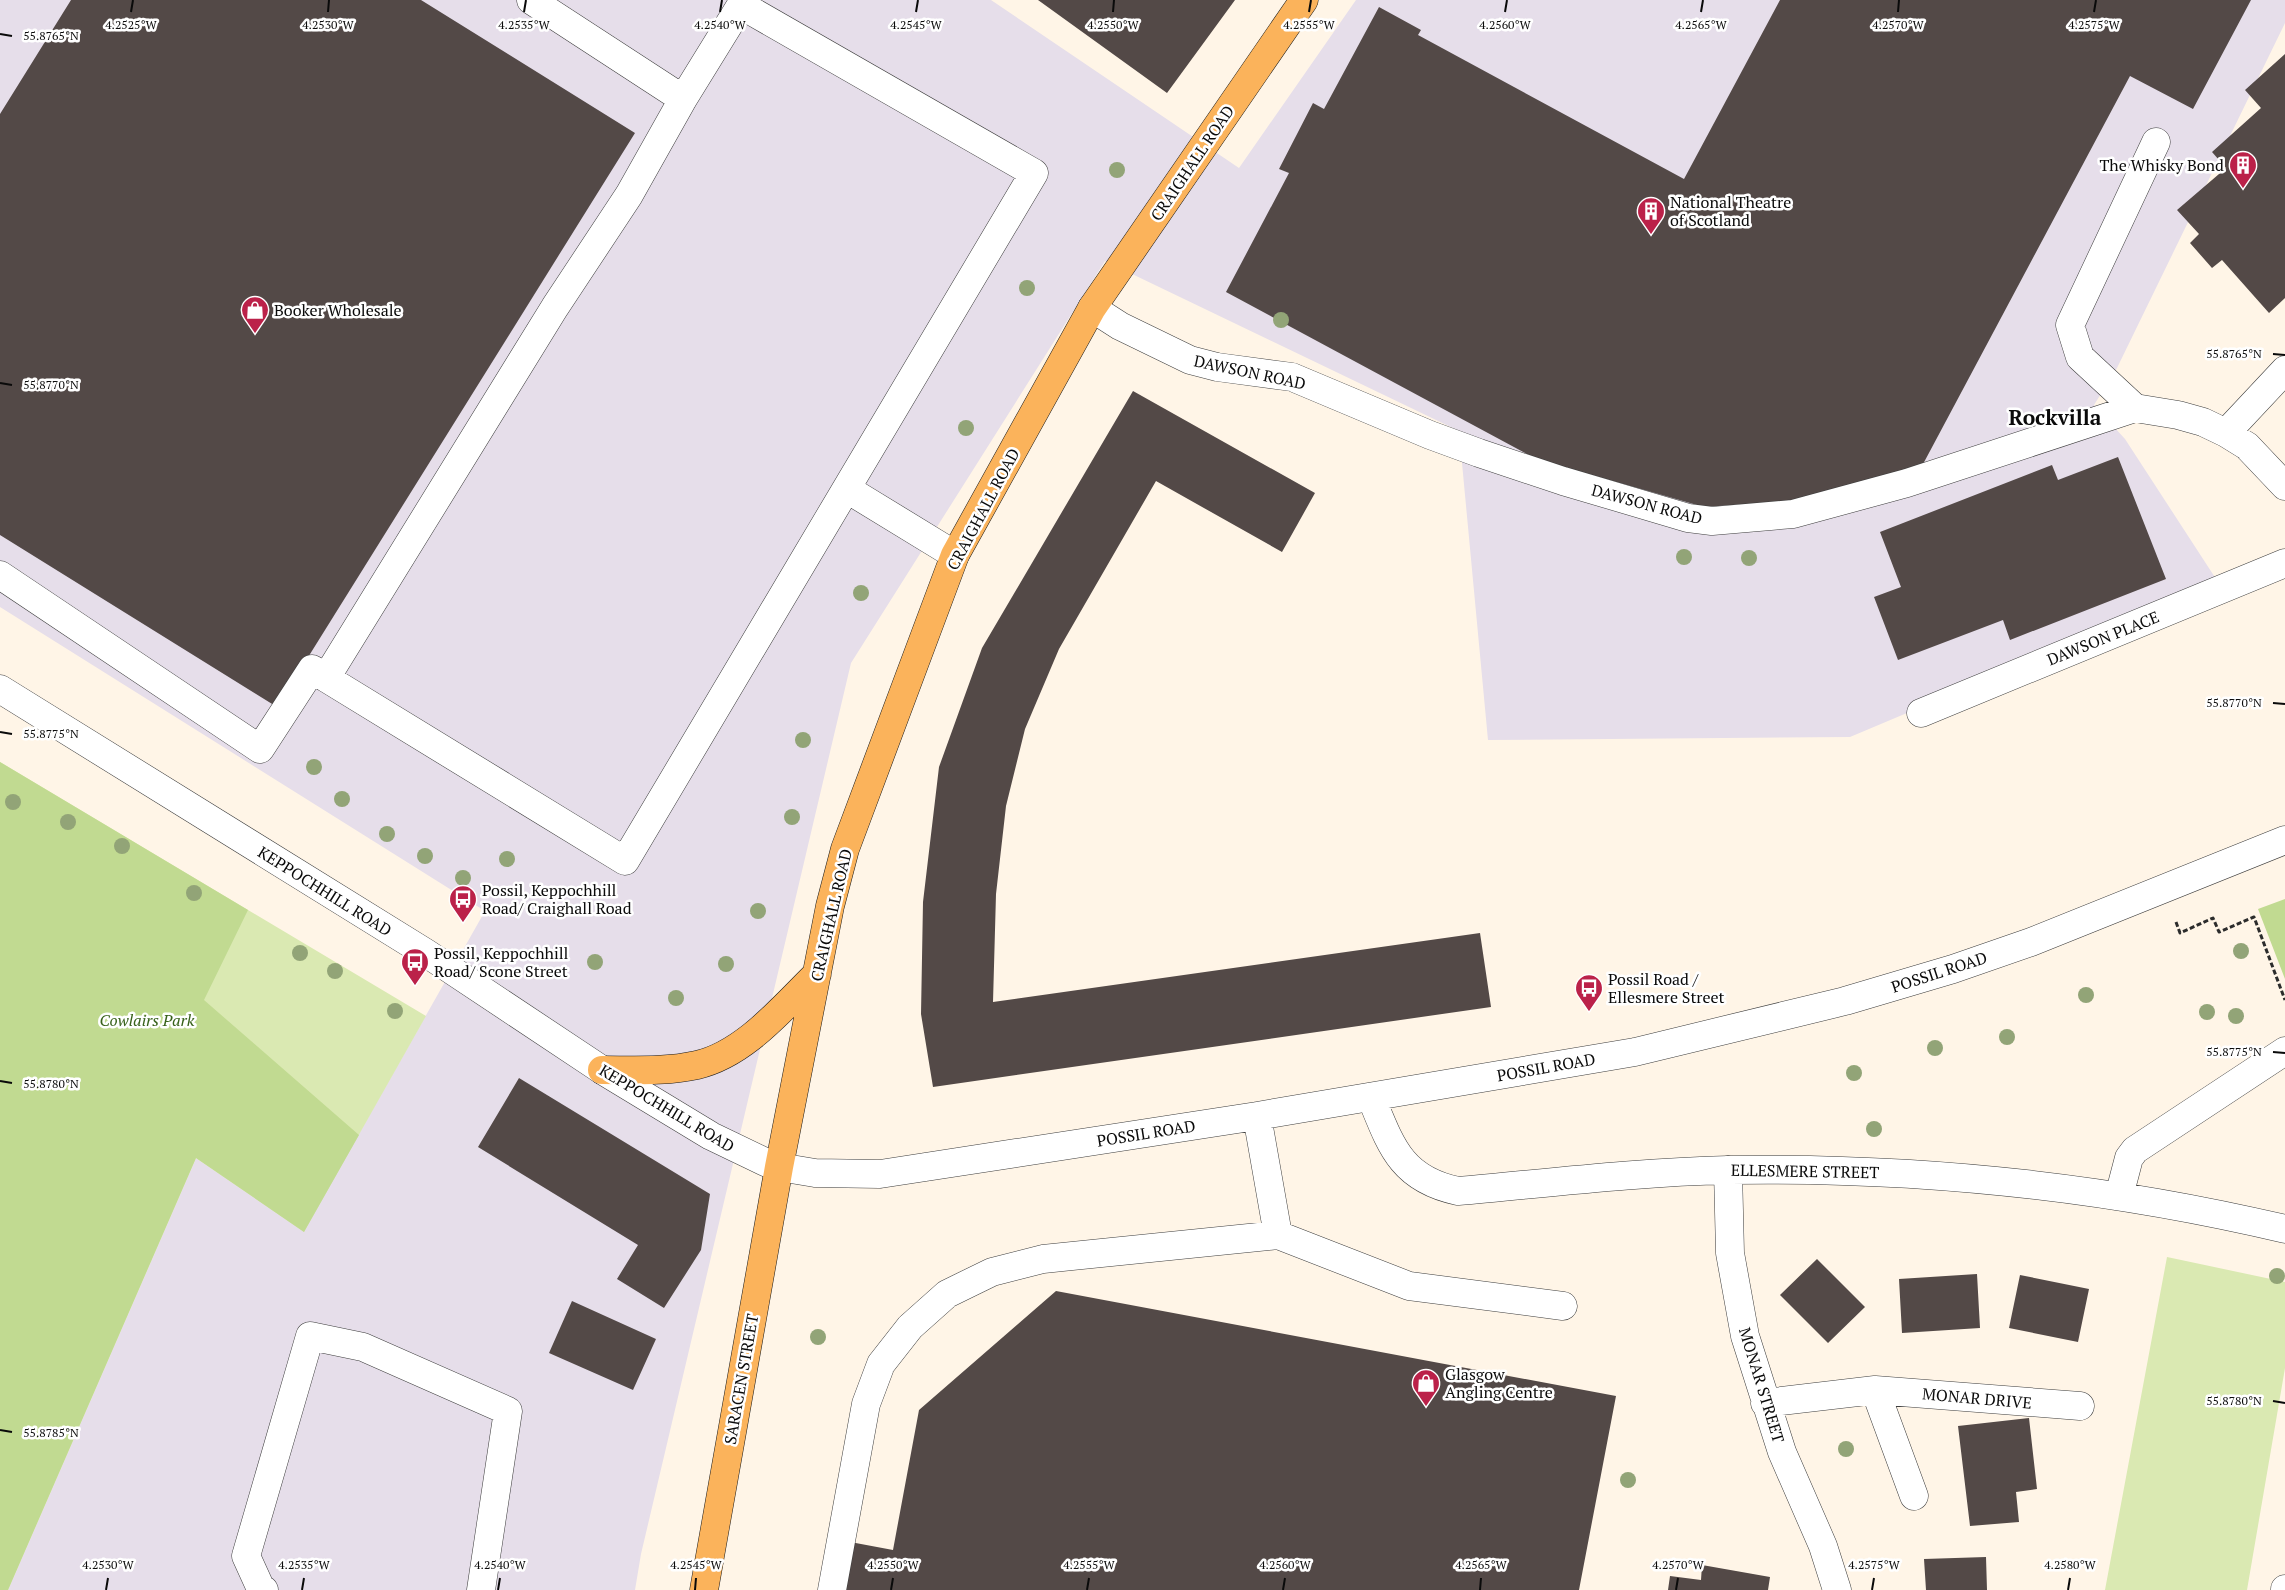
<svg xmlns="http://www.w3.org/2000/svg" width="2285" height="1590" viewBox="0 0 2285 1590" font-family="'PT Serif',serif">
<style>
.industrial{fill:#e6deea}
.green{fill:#dae9b2}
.forest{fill:#c1da91}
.building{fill:#534947}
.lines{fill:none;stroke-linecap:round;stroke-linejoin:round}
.minor-casing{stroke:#3d3d3d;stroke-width:29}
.major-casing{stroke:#1b1b1b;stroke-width:29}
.path{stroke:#2c2c2c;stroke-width:3;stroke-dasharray:5 2.5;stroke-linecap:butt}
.minor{stroke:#fff;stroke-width:28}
.major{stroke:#fbb35b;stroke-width:28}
.tree{fill:#92a477}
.ticks{fill:none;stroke:#0a0a0a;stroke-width:2}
.labels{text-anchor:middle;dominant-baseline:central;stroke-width:5;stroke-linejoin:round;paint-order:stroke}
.street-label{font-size:16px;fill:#0a0a0a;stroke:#fff}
.poi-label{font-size:16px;fill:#0a0a0a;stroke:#fff;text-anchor:start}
.park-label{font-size:16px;font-style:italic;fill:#38621b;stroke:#fff}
.district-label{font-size:21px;font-weight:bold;fill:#0a0a0a;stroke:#fff}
.ticks-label{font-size:12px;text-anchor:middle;fill:#0a0a0a;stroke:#fff;stroke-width:5;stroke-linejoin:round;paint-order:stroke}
</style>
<rect width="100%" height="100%" fill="#fff5e7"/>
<path class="industrial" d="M0,0h991l248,168 117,-168h929v23l-168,345 -23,37 31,34 93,143 -368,155 -362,3 -29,-309 -354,-170 -254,402 -210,891 -6,36h-627l188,-432 108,73 181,-320 -485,-304z"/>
<path class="green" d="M0,762l426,254 -122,216 -108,-74 -188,432h-8z
M2167,1257l118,25v86l-38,222h-142z"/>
<path class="forest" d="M0,762l248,148 -44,90 155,135 -55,97 -108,-74 -188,432h-8z
M2285,899v80l-27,-70z"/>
<path class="building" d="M71,0h350l214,133 -358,574 -277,-172v-421z
M1038,0h197l-68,93z
M1780,0h471l-58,109 -63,-33 -208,390 -130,35 -88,6 -168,-48 -310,-167 63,-119 -10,-4 34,-66 11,6 55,-102 42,23 -3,5 266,144z
M2285,54v244l-16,15 -47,-53 -10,8 -22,-25 9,-9 -22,-24 49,-42 -14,-16 49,-44 -16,-18z
M1133,391l182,102 -33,59 -126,-71 -97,168 -34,80 -19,77 -10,88 -3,108 487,-69 11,74 -558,80 -12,-73 2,-112 16,-135 43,-119z
M2118,457l48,122 -156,61 -7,-20 -105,40 -24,-63 27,-10 -21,-55 172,-67 6,15z
M519,1078l191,116 -9,56 -37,58 -47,-29 21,-34 -160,-98z
M1817,1259l48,48 -37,36 -48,-48z
M1977,1274l3,54 -78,5 -3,-54z
M2020,1275l69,14 -11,53 -69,-14z
M1056,1291l560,105 -37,194h-743l9,-49 48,9 26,-140z
M572,1301l84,38 -23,51 -84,-37z
M2029,1418l8,71 -21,3 3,30 -49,4 -12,-100z
M1986,1557l1,33h-61l-2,-31z
M1702,1565l68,12 -2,13h-100l2,-14 31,4z"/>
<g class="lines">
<g class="minor-casing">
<path id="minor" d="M531,0l152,99
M1092,308l28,18 70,34 27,7 75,10 138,58 49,18 84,28 125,37 24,3 81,-7 114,-31 228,-75 43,7 25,7 23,11 21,13 38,40
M2135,408l-55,-51 -10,-32 86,-183
M2226,433l59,-63
M847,489l108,66
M0,575l260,174 52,-80 14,9 299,183c137,-229 271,-460 409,-688l-293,-168 -58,94 -54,96 -74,112 -229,371
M0,689l426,264 176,117 109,66 54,26 14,5 36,6 65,1 377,-58 378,-64 210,-51 108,-32 78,-27 254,-102
M1921,713l364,-150
M1371,1097c20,49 30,82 87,94 90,-8 181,-19 271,-21 187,-3 374,16 556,59
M1257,1116l21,119 131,51 154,20
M1728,1170l2,83 15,83 37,116 41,94 14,44
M2119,1196l10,-38 6,-8 150,-99
M1875,1390l39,106
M1765,1403l110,-13 205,16
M264,1590l-3,-1 -15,-33 64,-220 53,11 145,64 -27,179
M832,1590l34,-186 15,-40 29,-37 37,-33 45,-22 51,-13 235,-24
M2285,1590v-1"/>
</g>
<g class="major-casing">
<path id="major" d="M602,1070c31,0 64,2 95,-5 48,-11 86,-58 120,-91
M704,1590l75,-423 51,-261 15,-57 110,-294 137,-247 212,-308"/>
</g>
<path class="path" d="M2176,922l4,11 33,-15 6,14 35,-15 31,83"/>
<use href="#minor" class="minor"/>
<use href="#major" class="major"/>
</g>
<g class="tree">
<circle cx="1117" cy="170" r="8"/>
<circle cx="1027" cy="288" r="8"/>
<circle cx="1281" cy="320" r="8"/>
<circle cx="966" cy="428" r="8"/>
<circle cx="1684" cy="557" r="8"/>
<circle cx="1749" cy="558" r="8"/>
<circle cx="861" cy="593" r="8"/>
<circle cx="803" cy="740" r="8"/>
<circle cx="314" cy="767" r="8"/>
<circle cx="342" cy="799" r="8"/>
<circle cx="13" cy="802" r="8"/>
<circle cx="792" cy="817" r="8"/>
<circle cx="68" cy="822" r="8"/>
<circle cx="387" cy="834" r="8"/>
<circle cx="122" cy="846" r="8"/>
<circle cx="425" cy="856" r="8"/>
<circle cx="507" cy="859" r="8"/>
<circle cx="463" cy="878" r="8"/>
<circle cx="194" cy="893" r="8"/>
<circle cx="758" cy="911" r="8"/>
<circle cx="2241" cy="951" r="8"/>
<circle cx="300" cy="953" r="8"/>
<circle cx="595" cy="962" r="8"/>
<circle cx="726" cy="964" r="8"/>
<circle cx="335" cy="971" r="8"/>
<circle cx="2086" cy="995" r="8"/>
<circle cx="676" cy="998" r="8"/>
<circle cx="395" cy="1011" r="8"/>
<circle cx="2207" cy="1012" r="8"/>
<circle cx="2236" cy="1016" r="8"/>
<circle cx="2007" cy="1037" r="8"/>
<circle cx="1935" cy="1048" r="8"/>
<circle cx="1854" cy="1073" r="8"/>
<circle cx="1874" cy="1129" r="8"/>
<circle cx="2277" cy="1276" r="8"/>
<circle cx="818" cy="1337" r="8"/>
<circle cx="1846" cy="1449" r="8"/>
<circle cx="1628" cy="1480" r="8"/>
</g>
<path class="ticks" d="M131,12l2,-12M328,12l1,-12M524,12l2,-12M720,12l2,-12M916,12l2,-12M1113,12l1,-12M1309,12l2,-12M1505,12l2,-12M1701,12l2,-12M1898,12l1,-12M2094,12l2,-12M0,34l12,2M2273,354l12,1M0,383l12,2M2273,703l12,1M0,732l12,2M2273,1052l12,1M0,1081l12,2M2273,1401l12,2M0,1430l12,2M106,1590l2,-12M302,1590l2,-12M498,1590l2,-12M695,1590l1,-12M891,1590l2,-12M1087,1590l2,-12M1283,1590l2,-12M1480,1590l1,-12M1676,1590l2,-12M1872,1590l2,-12M2068,1590l2,-12"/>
<defs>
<g id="building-pin" transform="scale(1.4375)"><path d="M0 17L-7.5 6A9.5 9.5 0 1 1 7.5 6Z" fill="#bb2149" stroke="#fff"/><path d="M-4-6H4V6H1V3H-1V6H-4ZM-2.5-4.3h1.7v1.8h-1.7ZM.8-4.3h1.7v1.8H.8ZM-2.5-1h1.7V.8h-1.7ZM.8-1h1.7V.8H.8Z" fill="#fff"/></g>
<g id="shop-pin" transform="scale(1.4375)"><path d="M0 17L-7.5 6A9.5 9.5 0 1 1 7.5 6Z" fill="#bb2149" stroke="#fff"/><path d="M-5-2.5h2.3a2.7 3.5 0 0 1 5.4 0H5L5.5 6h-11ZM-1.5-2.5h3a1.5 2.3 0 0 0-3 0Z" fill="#fff"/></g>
<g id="bus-pin" transform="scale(1.4375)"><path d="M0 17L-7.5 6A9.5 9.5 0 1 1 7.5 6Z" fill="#bb2149" stroke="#fff"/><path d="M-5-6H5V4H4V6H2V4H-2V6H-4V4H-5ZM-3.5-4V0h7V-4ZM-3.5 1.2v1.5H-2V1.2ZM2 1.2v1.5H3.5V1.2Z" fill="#fff"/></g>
</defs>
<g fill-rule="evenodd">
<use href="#building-pin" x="2243" y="165"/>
<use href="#building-pin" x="1651" y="211"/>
<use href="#shop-pin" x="255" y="310"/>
<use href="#bus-pin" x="463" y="899"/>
<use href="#bus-pin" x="415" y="962"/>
<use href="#bus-pin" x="1589" y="988"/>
<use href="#shop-pin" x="1426" y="1383"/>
</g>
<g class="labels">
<g class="street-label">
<text transform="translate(1192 163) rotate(-56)">CRAIGHALL ROAD</text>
<text transform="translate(1250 372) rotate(12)">DAWSON ROAD</text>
<text transform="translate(1647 504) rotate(15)">DAWSON ROAD</text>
<text transform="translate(983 509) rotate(-62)">CRAIGHALL ROAD</text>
<text transform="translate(2103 638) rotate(-22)">DAWSON PLACE</text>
<text transform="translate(325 891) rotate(32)">KEPPOCHHILL ROAD</text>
<text transform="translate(831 915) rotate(-77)">CRAIGHALL ROAD</text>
<text transform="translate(1939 972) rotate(-18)">POSSIL ROAD</text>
<text transform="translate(1546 1067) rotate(-10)">POSSIL ROAD</text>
<text transform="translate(667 1108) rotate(31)">KEPPOCHHILL ROAD</text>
<text transform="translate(1146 1133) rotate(-9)">POSSIL ROAD</text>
<text transform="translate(1805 1171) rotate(1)">ELLESMERE STREET</text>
<text transform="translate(741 1379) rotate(-80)">SARACEN STREET</text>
<text transform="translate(1762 1385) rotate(73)">MONAR STREET</text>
<text transform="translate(1977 1398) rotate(5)">MONAR DRIVE</text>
</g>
<g class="poi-label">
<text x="2224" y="165" text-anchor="end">The Whisky Bond</text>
<text x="1670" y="202">National Theatre<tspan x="1670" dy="18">of Scotland</tspan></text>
<text x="274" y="310">Booker Wholesale</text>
<text x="482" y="890">Possil, Keppochhill<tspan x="482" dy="18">Road/ Craighall Road</tspan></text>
<text x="434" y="953">Possil, Keppochhill<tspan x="434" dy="18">Road/ Scone Street</tspan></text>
<text x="1608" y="979">Possil Road /<tspan x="1608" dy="18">Ellesmere Street</tspan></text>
<text x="1445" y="1374">Glasgow<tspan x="1445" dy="18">Angling Centre</tspan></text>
</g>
<g class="park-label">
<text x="147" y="1020">Cowlairs Park</text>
</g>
<g class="district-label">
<text x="2055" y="417">Rockvilla</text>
</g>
</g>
<g class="ticks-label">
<text x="131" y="29">4.2525°W</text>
<text x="328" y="29">4.2530°W</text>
<text x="524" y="29">4.2535°W</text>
<text x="720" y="29">4.2540°W</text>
<text x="916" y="29">4.2545°W</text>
<text x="1113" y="29">4.2550°W</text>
<text x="1309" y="29">4.2555°W</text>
<text x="1505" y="29">4.2560°W</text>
<text x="1701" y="29">4.2565°W</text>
<text x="1898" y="29">4.2570°W</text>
<text x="2094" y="29">4.2575°W</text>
<text x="51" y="40">55.8765°N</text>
<text x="2234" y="358">55.8765°N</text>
<text x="51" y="389">55.8770°N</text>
<text x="2234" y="707">55.8770°N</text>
<text x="51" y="738">55.8775°N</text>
<text x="2234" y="1056">55.8775°N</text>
<text x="51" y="1088">55.8780°N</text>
<text x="2234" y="1405">55.8780°N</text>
<text x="51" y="1437">55.8785°N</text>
<text x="108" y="1569">4.2530°W</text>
<text x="304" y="1569">4.2535°W</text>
<text x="500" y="1569">4.2540°W</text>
<text x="696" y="1569">4.2545°W</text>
<text x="893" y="1569">4.2550°W</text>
<text x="1089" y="1569">4.2555°W</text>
<text x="1285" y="1569">4.2560°W</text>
<text x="1481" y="1569">4.2565°W</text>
<text x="1678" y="1569">4.2570°W</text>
<text x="1874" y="1569">4.2575°W</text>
<text x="2070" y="1569">4.2580°W</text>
</g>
</svg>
